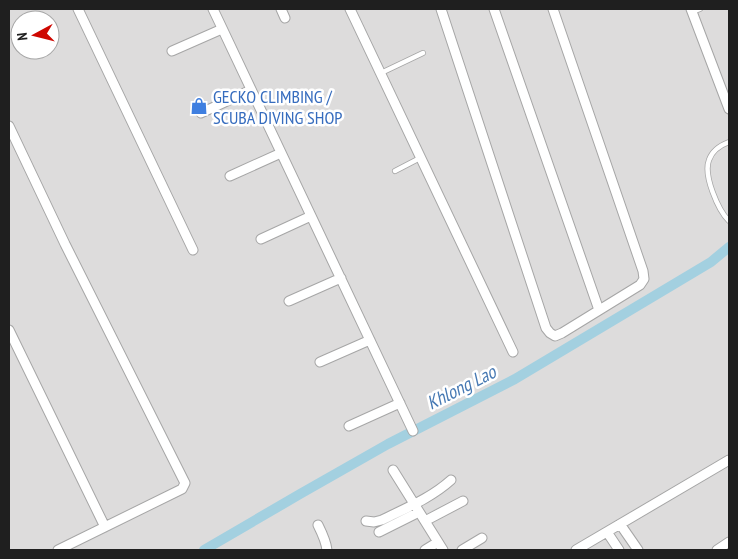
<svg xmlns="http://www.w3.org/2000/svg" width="738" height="559" viewBox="0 0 738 559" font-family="'PT Sans Narrow',sans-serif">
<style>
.residential{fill:#dddcdc;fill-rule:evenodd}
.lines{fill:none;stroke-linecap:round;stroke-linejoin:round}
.canal{stroke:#a3d0e0;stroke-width:10}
.service-casing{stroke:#a6a6a6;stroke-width:6}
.minor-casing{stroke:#a6a6a6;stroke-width:11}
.service{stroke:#fff;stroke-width:4.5}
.minor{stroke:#fff;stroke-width:9}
.labels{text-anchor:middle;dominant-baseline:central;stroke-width:5;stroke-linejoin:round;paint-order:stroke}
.shop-label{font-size:18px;fill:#366cbe;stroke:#fff;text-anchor:start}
.water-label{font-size:19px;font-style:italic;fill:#4779b3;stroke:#fff}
</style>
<rect width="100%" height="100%" fill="#f0ede5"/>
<path class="residential" d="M9,9h720v541h-720zM20,20h30v30h-30z"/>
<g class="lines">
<path class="canal" d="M204,550l96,-56 88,-50 127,-65 196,-117 18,-15"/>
<g class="service-casing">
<path id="service" d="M692,12l8,-3
M381,73l42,-20
M729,142c-8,3 -17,9 -20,18 -6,15 9,50 20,61
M395,171l25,-13"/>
</g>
<g class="minor-casing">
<path id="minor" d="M78,9l115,241
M213,9l200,422
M281,9l4,9
M350,9l163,343
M441,9l105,319 4,5 5,3 7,-3 78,-48 4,-6 -1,-8 -90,-262
M494,9l105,301
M691,9l38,100
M172,51l50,-22
M201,113l50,-23
M9,126l56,118 120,239 -3,6 -124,61
M230,176l51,-23
M261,239l50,-23
M289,301l52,-23
M9,330l96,197
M320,362l50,-22
M349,426l51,-23
M393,470l50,80
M366,521l8,1 8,-2c24,-12 49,-22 69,-40
M425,521l38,-20
M620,524l18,26
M318,525c4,8 8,16 9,25
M379,532l40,-20
M607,532l12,18
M425,550l13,-8
M462,550l20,-12
M576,550l153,-90
M717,550l12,-8"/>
</g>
<use href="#service" class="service"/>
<use href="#minor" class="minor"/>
</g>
<defs>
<g id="shop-bare" transform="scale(1.35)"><path d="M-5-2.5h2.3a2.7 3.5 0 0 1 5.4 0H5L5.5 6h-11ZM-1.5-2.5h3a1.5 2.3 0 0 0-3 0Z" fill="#3f7fe0" stroke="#fff" stroke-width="2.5" paint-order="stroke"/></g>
</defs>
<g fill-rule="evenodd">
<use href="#shop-bare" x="199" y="106"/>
</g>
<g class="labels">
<g class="shop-label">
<text x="213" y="96">GECKO CLIMBING /<tspan x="213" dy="21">SCUBA DIVING SHOP</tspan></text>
</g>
<g class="water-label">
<text transform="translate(461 387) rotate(-27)">Khlong Lao</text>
</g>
</g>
<rect width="738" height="559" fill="none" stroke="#1f1f1f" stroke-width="20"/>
<g transform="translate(35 35) rotate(263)"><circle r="24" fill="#ffffff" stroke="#a5a5a5"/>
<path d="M0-4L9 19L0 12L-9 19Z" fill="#ce0700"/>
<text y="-8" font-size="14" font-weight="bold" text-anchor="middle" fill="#1f1f1f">N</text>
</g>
</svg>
